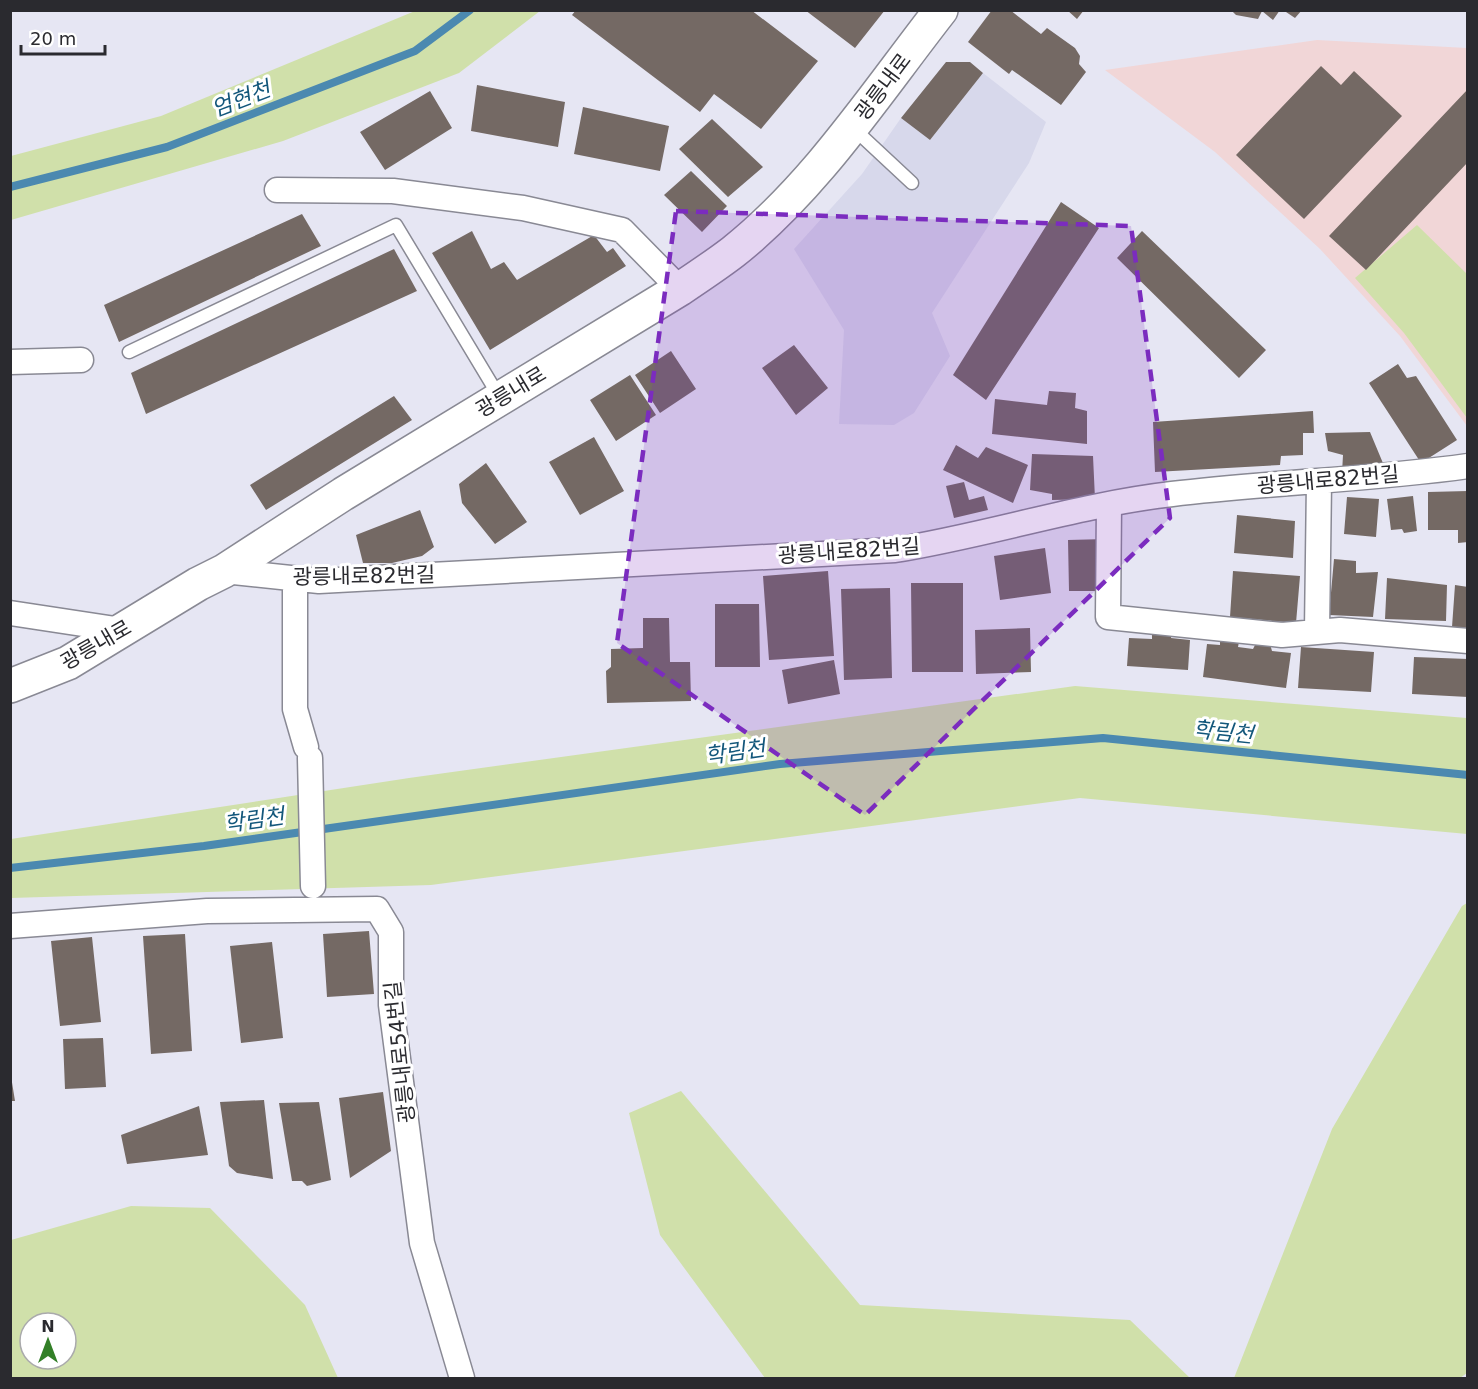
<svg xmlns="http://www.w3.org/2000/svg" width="1478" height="1389" viewBox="0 0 1478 1389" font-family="'DejaVu Sans','Noto Sans KR',sans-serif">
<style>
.built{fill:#d7d8eb}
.education{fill:#f1d6d7}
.green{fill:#d0e0aa;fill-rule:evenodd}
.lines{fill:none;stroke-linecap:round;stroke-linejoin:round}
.stream{stroke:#4b89b0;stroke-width:8}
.building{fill:#746964}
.lane-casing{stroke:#898994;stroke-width:15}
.street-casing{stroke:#898994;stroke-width:27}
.secondary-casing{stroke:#898994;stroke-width:36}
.lane{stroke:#fff;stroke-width:12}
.street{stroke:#fff;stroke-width:24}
.secondary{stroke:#fff;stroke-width:33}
.marked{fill:#7b2cbf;fill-opacity:0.2;stroke:#7b2cbf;stroke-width:4.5;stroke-dasharray:12 8;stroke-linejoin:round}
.labels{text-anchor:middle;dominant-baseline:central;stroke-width:6;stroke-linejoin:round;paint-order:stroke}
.street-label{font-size:21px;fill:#2a2a2f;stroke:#fff}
.water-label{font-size:22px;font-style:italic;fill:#13577b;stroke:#fff}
</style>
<rect width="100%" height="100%" fill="#e6e6f3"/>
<path class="built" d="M983,73l63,49 -17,41 -97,150 18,43 -36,57 -20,12 -55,-1 5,-94 -50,-81 68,-75 39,-56 29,22z"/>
<path class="education" d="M1317,40l150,8v378l-67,-90 -80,-87 -105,-97 -110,-82z"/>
<path class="green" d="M415,11h125l-81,62 -176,68 -272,79v-64l150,-40z
M1417,225l50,49v144l-63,-85 -49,-55z
M1075,686l392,32v116l-387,-36 -649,87 -420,13v-59l398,-61z
M1467,903v470l-7,5h-226l98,-249 130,-223z
M681,1091l179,214 270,15 60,58h-425l-105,-143 -31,-122z
M131,1206l79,2 95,97 33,73h-327v-138zM30,1323h36v36h-36z"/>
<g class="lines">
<path class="stream" d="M10,187l157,-40 248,-96 55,-41
M10,868l194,-22 576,-82 323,-26 365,37"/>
</g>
<path class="building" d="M576,10h175l67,51 -57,68 -47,-35 -14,18 -128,-97z
M805,10h80l-30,38z
M992,10h18l31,24 6,-6 28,20 5,8 -1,8 7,8 -25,33 -49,-35 -3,4 -41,-32z
M1067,10h17l-7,9z
M1231,10h49l-7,10 -11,-9 -4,8 -22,-4z
M1283,10h19l-7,8z
M946,62h24l13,11 -53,67 -29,-22z
M1321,66l20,19 13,-14 48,45 -98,103 -68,-64z
M477,85l88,17 -7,45 -87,-16z
M1468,89v73l-102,108 -37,-34z
M430,91l22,37 -67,42 -25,-38z
M583,107l86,19 -9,45 -86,-17z
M712,119l51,48 -35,30 -49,-48z
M691,171l36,35 -25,26 -38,-37z
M1061,202l38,26 -113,172 -33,-25z
M302,214l19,32 -202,96 -15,-37z
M472,231l19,38 13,-7 13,18 77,-45 13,17 6,-4 13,18 -136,84 -58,-97z
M1142,231l124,119 -27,28 -122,-120z
M394,249l23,42 -271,123 -15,-41z
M794,345l34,43 -32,27 -34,-47z
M671,351l25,38 -36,24 -25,-38z
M1398,364l9,14 9,-2 41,64 -36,23 -52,-80z
M630,375l26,40 -40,26 -26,-41z
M1049,391l27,2 -1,15 12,3v33l-95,-10 3,-35 52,6z
M394,396l18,24 -146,90 -16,-25z
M1313,411l1,22h-11v22l-22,1 -1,9 -125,7 -2,-50z
M1370,432l15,36 -43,5 1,-18 -15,-4 -3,-18z
M594,437l30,54 -44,24 -31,-53z
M956,445l22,13 8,-11 42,18 -15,38 -70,-33z
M1032,454l61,2 2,43 -43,1v-6l-22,-4z
M486,463l41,59 -32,22 -33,-41 -3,-19z
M964,482l5,18 15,-4 4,14 -34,8 -8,-32z
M1468,491v51l-10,1v-13h-30v-38z
M1413,496l4,35 -13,2 -2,-4 -11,1 -4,-31z
M1347,497l32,2 -3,38 -32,-3z
M420,510l14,37 -12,9 -30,7h-29l-7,-28z
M1237,515l58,6 -2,37 -59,-5z
M1106,539v52h-37l-1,-51z
M1045,548l6,45 -51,7 -6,-44z
M1334,559l22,2v12l22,-1 -5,45 -44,-2z
M828,571l6,85 -65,4 -6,-84z
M1233,571l67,5 -4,47 -66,-6z
M1387,578l60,7 -1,36 -61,-2z
M911,583h52v89h-51z
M1455,585l13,2v41l-16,-1z
M890,588l2,90 -48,2 -3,-91z
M715,604h44l1,63h-45z
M643,618h26l1,44h20l1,39 -84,2 -1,-32 5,-4v-18l32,-1z
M1030,628l1,44 -55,2 -1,-44z
M1152,631l20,1 -1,6 19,2 -2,30 -61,-4 2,-28 23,1z
M1220,639l19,3 -1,5 15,2 3,-6 14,1 2,7 19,2 -5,35 -83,-11 4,-33 13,1z
M1301,647l73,5 -3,40 -73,-4z
M1414,657l54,2v38l-56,-3z
M834,660l6,34 -52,10 -6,-34z
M369,931l5,63 -47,3 -4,-63z
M185,934l7,117 -41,3 -8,-118z
M92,937l9,85 -41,4 -9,-85z
M272,942l11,96 -42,5 -11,-97z
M103,1038l3,49 -41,2 -2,-50z
M10,1070l5,31h-5z
M383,1092l8,59 -41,27 -11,-80z
M264,1100l9,79 -36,-6 -8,-7 -9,-64z
M319,1102l12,78 -24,6 -5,-5h-10l-13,-78z
M199,1106l9,49 -81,9 -6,-29z"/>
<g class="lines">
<g class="lane-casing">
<path id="lane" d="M853,128l59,55
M129,352l267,-127 104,173"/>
</g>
<g class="street-casing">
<path id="street" d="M277,190l116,1 130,17 99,22 58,59
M10,362l71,-2
M1109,504l-1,113 174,18 58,-5 128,11
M224,571l95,10 576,-31c93,-15 183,-45 277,-56 98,-12 198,-14 296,-28
M295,579v130l11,38
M10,613l112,17
M1317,631l2,-149
M310,758l3,128
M10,926l197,-15 170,-2 14,23v73l31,238 40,135"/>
</g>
<g class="secondary-casing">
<path id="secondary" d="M10,686l58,-23 130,-79 26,-13 119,-77 337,-205c18,-12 36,-24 53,-37 83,-66 143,-159 208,-242"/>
</g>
<use href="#lane" class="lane"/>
<use href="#street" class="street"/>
<use href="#secondary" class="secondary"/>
</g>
<path class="marked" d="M676,211l455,15 39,292 -305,297 -248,-172z"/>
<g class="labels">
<g class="street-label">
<text transform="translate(883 87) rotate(-53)">광릉내로</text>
<text transform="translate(511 392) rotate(-31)">광릉내로</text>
<text transform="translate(1328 480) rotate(-5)">광릉내로82번길</text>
<text transform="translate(849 551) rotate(-4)">광릉내로82번길</text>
<text transform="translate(364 576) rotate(-1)">광릉내로82번길</text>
<text transform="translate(96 645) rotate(-30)">광릉내로</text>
<text transform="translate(400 1052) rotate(-96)">광릉내로54번길</text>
</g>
<g class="water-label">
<text transform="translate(241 99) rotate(-21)">엄현천</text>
<text transform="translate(1223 732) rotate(6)">학림천</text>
<text transform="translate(735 752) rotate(-8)">학림천</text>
<text transform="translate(254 820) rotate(-8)">학림천</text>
</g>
</g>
<rect width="1478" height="1389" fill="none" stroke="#2a2a2f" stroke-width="24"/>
<g transform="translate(48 1341)"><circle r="28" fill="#ffffff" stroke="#aaaaac" stroke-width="1.5"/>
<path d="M0-4.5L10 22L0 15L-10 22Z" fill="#327f27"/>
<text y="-9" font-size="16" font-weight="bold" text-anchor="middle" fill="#2a2a2f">N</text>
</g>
<path d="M21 45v9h84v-9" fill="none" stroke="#2a2a2f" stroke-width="3"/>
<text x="30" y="45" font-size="18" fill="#2a2a2f" stroke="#ffffff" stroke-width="4.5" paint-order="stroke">20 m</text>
</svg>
